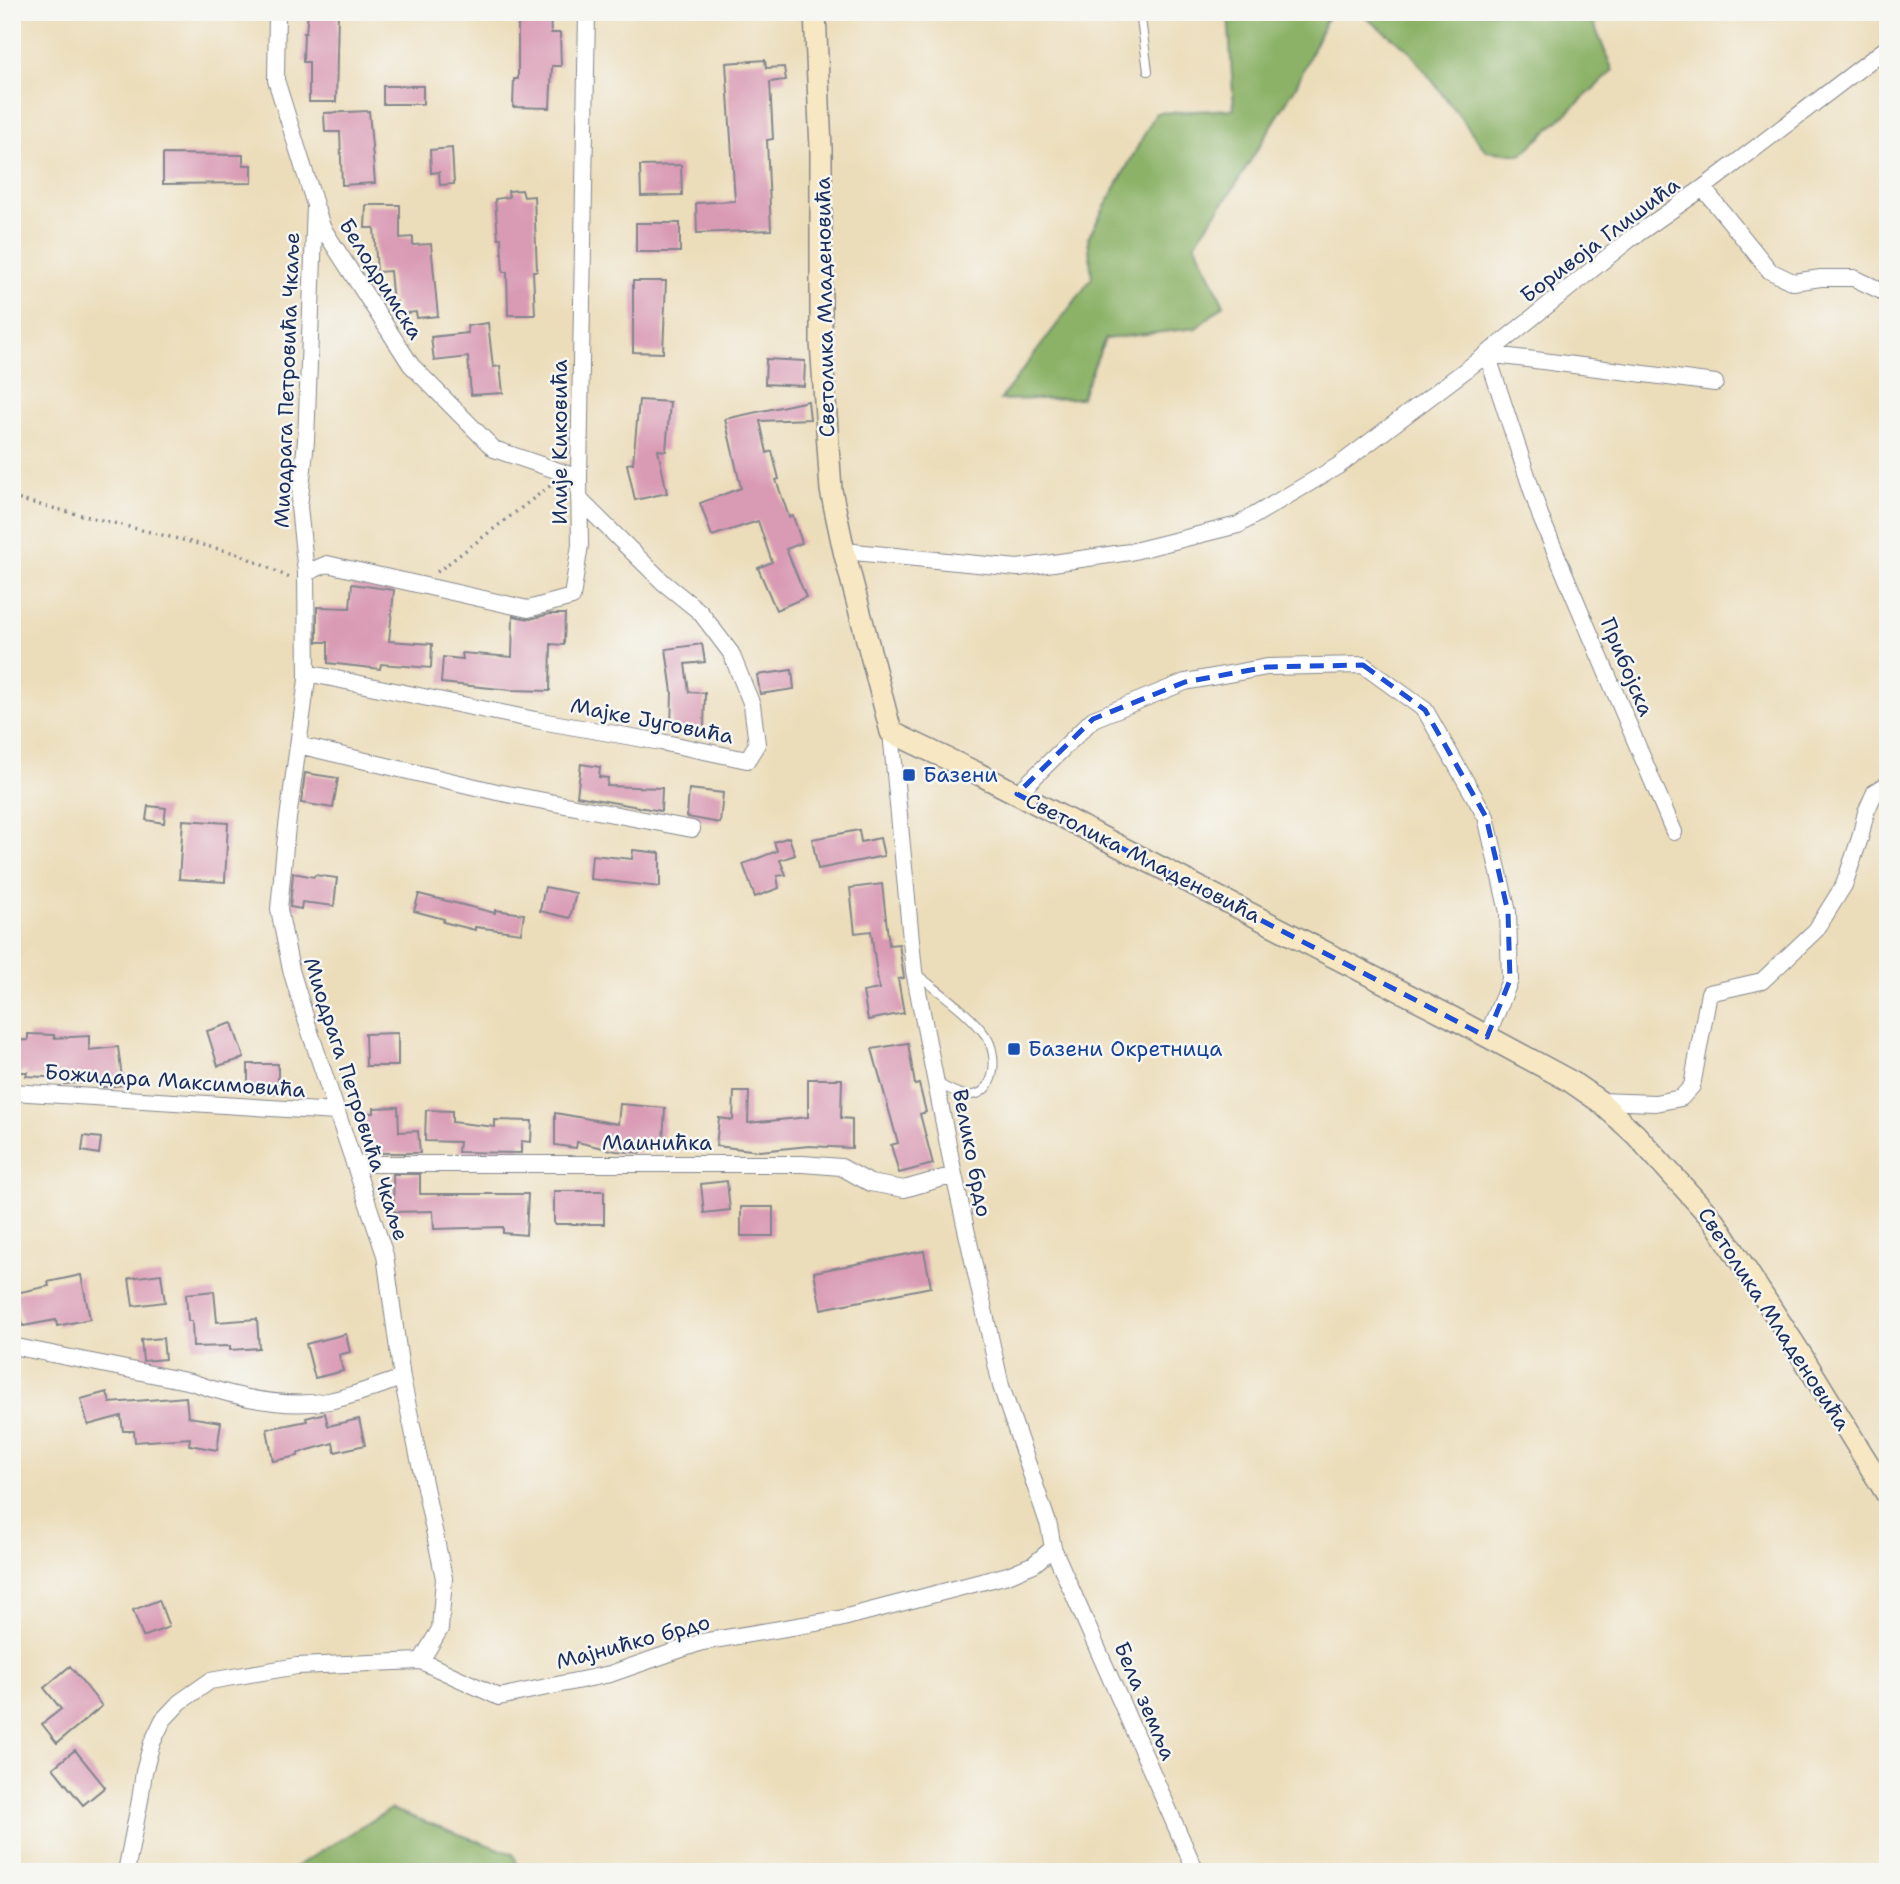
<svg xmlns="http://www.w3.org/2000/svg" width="1900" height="1884" viewBox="0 0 1900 1884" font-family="'Shantell Sans',sans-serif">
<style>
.forest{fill:#8cb268;stroke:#547063;stroke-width:2}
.building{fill:#d99ab4}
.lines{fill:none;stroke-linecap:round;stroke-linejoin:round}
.lane-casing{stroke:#84868c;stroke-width:10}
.street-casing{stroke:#84868c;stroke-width:18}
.secondary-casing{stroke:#84868c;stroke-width:24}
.path{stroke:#84868c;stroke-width:3.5;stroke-dasharray:2 5;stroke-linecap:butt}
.lane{stroke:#fff;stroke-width:8}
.street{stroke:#fff;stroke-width:16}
.secondary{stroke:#f7e8c3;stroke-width:21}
.marked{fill:none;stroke:#1d4ed8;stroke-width:5;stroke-dasharray:14 9;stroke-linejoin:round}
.transit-dot{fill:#1a4fb4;stroke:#f6f6f2;stroke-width:2.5}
.labels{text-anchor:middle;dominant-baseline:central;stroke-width:5;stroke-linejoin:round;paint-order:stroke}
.street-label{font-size:21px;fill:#1b2f5e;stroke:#f6f6f2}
.transit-label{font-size:21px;fill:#164399;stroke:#f6f6f2;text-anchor:start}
</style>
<rect width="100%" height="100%" fill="#f6f6f2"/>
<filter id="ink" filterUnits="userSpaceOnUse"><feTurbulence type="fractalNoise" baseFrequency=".0143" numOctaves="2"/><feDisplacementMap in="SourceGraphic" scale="14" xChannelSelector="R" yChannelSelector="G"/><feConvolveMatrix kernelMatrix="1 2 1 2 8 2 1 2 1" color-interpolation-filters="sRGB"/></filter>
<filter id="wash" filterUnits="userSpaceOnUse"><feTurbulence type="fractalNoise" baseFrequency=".00686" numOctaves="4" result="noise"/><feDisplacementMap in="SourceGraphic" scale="28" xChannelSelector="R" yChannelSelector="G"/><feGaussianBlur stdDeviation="1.57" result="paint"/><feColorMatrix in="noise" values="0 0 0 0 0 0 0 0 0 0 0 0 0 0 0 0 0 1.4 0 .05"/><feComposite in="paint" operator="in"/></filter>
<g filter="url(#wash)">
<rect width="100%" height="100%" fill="#ecddba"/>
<path class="forest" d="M1228,12h106l-8,8 -30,66 -61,100 -40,57 29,62 -28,23 -91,11 -24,59 -81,2 92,-122 -4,-40 68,-125 78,-4z
M1358,12h231l24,59 -92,84 -35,-4 -78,-102z
M391,1809l122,45 7,18h-233z"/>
<g id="blocks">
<path class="building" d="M308,12h30l-2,90h-27v-40h-6l1,-29h2z
M518,12h32l1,21h9l1,33h-9l-2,42 -37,-1 1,-28h4z
M765,60l1,8 18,-1 2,13 -16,2 3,57 -6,1 4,90 -74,3 -1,-30 39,-2 -9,-138z
M383,86h40v18h-40z
M369,111l6,72 -33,2 -2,-53h-15l-1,-19z
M452,148l2,36 -14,1 -1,-13 -8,1 -1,-23z
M163,154l80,1v10h9v18l-89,1z
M681,165l1,30 -41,1 -1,-30z
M522,190l2,7 10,-1 3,75h-4l2,44h-27l-1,-43h-4l-2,-34h-3l-3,-39 14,-2 -1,-6z
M366,205h34v33l13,-1v8l18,-1 7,72 -21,2 -1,-6 -17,2 -2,-12 -4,1 -3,-32 -13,1 -3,-44h-9z
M636,223h44v29h-44z
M633,281h33l-3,72 -30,-1z
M488,323l5,44 7,-1 3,27 -32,2 -3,-38 -34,4 -3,-24 37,-4 -1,-7z
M766,359l39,2 -1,25 -39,-2z
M639,400l31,2 -4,49 -8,-1 9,43 -32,7 -8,-36 6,-1z
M808,401l2,18 -50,2 7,32 5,-2 7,28 -3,1 13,37 4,-1 9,27 -16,6 20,48 -30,13 -18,-42 14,-6 -14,-41 -46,15 -12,-33 41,-15 -16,-69z
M352,584l42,6 -5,51 43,3 -1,24 -50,-4 -1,5 -52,-6v-21h-11v-35l33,1z
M550,614h15l-1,31 -13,-1 -1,47 -39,-1 -70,-7 2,-26 20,2 -1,-6 50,4 1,-41 17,3z
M702,644l3,18 -20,2 4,28 16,1 -1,37 -33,-1 1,-37 -6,-43z
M792,670l2,19 -34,5 -3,-19z
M581,764l19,3 -1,10 9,1 -1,8 55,2 -1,23 -84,-15z
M305,773l33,5 -5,30 -32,-5z
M689,789l34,4 -3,30 -33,-6z
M148,806l18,2 -2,15 -18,-3z
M183,820l45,3 -3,59 -46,-3z
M859,830l2,12 19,-4 4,18 -66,13 -6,-30z
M789,837l6,18 -15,5 6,15 -9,1 2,12 -24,9 -12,-33 34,-13 -3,-9z
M633,850l27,3v34l-70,-8 2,-24 40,4z
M293,873l21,4 1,-2 22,3 -3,28 -32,-4 -1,7 -11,-2z
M882,884l7,61 10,-1 5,34 -6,1 6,34 -36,7 -5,-28 16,-3 -8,-58 -16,2 -5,-45z
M545,887l31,6 -6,25 -30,-7z
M419,894l76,19v-3l29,4 -3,19 -46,-6v3l-32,-8 1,-3 -30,-8z
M232,1023l12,35 -26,8 -11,-35z
M398,1033v33h-32l-1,-32z
M28,1034l26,1v3l35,-2v14l29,-3 5,38 -19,2h-4l-1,-5 -34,2 -1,-6 -38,-2 1,-4h-15v-31l16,-1z
M908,1043l7,42 4,-1 7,28 -6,2 13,50 -34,9 -8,-28 7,-2 -26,-94z
M248,1064h30v29h-30z
M808,1079h34l-1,39 11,1v29l-43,-2 -49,5 -44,-5 3,-28 14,2 1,-28h15l-1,31 60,-6z
M620,1104l45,4 -2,34 -21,-2 -1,13 -25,-2 -39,-9 -1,6 -21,-3v-32l63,11z
M398,1107l1,25 19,-1 2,22h-55l-2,-40h11v-5z
M426,1110l26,1v11l43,5v-7l37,1 -1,21 -10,-1v12l-63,-1 1,-10 -34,-1z
M84,1136l17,2 -2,16 -17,-3z
M393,1174h27v20h108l-2,41 -23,-2v-6l-69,2 -1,-18 -39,1z
M727,1181l3,29 -26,3 -3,-29z
M554,1191h50v33h-50z
M741,1207h32v29h-32z
M924,1251l7,36 -110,22 -7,-37z
M161,1274l4,28 -32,4 -4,-28z
M81,1275l9,44 -33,7 -1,-6 -33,6 -7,-33 33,-7 -1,-4z
M214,1291l3,31 40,-3 2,29 -29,2v-4l-37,1 -1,-26h-4l-2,-27z
M346,1334l4,18 -11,3 4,16 -28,7 -9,-34z
M163,1338l2,21 -22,2 -2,-21z
M107,1392l3,11 76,-6 2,20 33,5 -4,28 -28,-5 1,-7 -55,4 -1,-11h-11l-2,-15 -33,9 -7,-26z
M325,1413l3,13 31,-7 6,26 -30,7 -2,-9 -35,10v3l-25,5 -6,-32 40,-8 -1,-3z
M159,1600l10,27 -26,10 -10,-27z
M70,1666l32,40 -45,37 -15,-19 19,-15 -17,-21z
M75,1750l30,37 -22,18 -30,-37z"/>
</g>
</g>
<g filter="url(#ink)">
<use href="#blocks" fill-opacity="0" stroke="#84868c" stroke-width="2"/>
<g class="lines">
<g class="lane-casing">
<path id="lane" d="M1140,12l8,59
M917,974c23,19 52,38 69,62 13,19 11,62 -20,59 -11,-1 -21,-8 -30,-13"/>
</g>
<g class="street-casing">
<path id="street" d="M277,12l-1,68 46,147 89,138 83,84 85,29
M1703,188l67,83 23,11 28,-4h33l34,16
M315,205l-9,236 -7,66 7,66 1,107 -20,146 -8,83 12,61 17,56 77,229 17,123 42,200 -4,51 -19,32
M844,551l174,17 112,-16 108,-27 100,-59 149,-112 143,-115 73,-51 185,-141
M306,573l21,-9 201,45 44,-12 8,-52 -1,-67 8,-466
M307,673l228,47 126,22 86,18 10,-16 -5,-39 -21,-52 -31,-41 -36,-29 -85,-84
M298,745l199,47 195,37
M1017,794l76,-75 92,-37 82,-15 96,-2 62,45 61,107 22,95 2,68 -23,57
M1674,832l-133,-314 -54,-164 228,29
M12,1092l324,20
M1599,1101l56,2 26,-5 11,-12 17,-93 53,-12 54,-51 28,-45 16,-47 6,-26 9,-20 13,-8
M354,1164h449l38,3 29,16 34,6 50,-14
M12,1346l179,36c43,15 93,27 138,19 25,-5 49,-15 73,-23
M1053,1548l143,324
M126,1872l14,-72 4,-28 8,-29 11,-23 17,-18 30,-21 87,-15 124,-5 78,36 111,-23 92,-32 137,-23 169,-44 26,-11 19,-16 -4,-22 -48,-140 -47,-211 -40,-204 -23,-239"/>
</g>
<g class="secondary-casing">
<path id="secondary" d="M815,12l6,137v193l10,148 13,61 47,181 84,40 480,247 115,62 29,20 37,34 79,87 87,134 86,140"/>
</g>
<path class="path" d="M12,498l227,56 51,24
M437,572l113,-86"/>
<use href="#lane" class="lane"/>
<use href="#street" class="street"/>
<use href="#secondary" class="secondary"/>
</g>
</g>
<path class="marked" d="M1363,665l62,45 61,107 22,95 2,68 -23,57 -470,-243 76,-75 92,-37 82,-15z"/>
<g class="transit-dot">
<rect x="902" y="768" width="14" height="14" rx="3.5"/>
<rect x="1007" y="1042" width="14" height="14" rx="3.5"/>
</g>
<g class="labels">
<g class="street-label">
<text transform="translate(1600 240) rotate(-37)">Боривоја Глишића</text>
<text transform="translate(381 279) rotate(58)">Белодримска</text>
<text transform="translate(825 307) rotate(-91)">Светолика Младеновића</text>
<text transform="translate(287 380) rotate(-88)">Миодрага Петровића Чкаље</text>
<text transform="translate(560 442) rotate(-90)">Илије Киковића</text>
<text transform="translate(1627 667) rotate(67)">Прибојска</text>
<text transform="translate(652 721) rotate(11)">Мајке Југовића</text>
<text transform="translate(1143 858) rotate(27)">Светолика Младеновића</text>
<text transform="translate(175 1081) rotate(4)">Божидара Максимовића</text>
<text transform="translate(356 1099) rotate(72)">Миодрага Петровића Чкаље</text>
<text x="657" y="1143">Маинићка</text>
<text transform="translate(972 1153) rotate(79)">Велико брдо</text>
<text transform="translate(1774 1319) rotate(57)">Светолика Младеновића</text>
<text transform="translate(633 1642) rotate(-15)">Мајнићко брдо</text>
<text transform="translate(1145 1701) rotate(67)">Бела земља</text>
</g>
<g class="transit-label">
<text x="923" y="775">Базени</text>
<text x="1028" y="1049">Базени Окретница</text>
</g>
</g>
<rect width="1900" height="1884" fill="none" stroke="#f6f6f2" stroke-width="42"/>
</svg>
